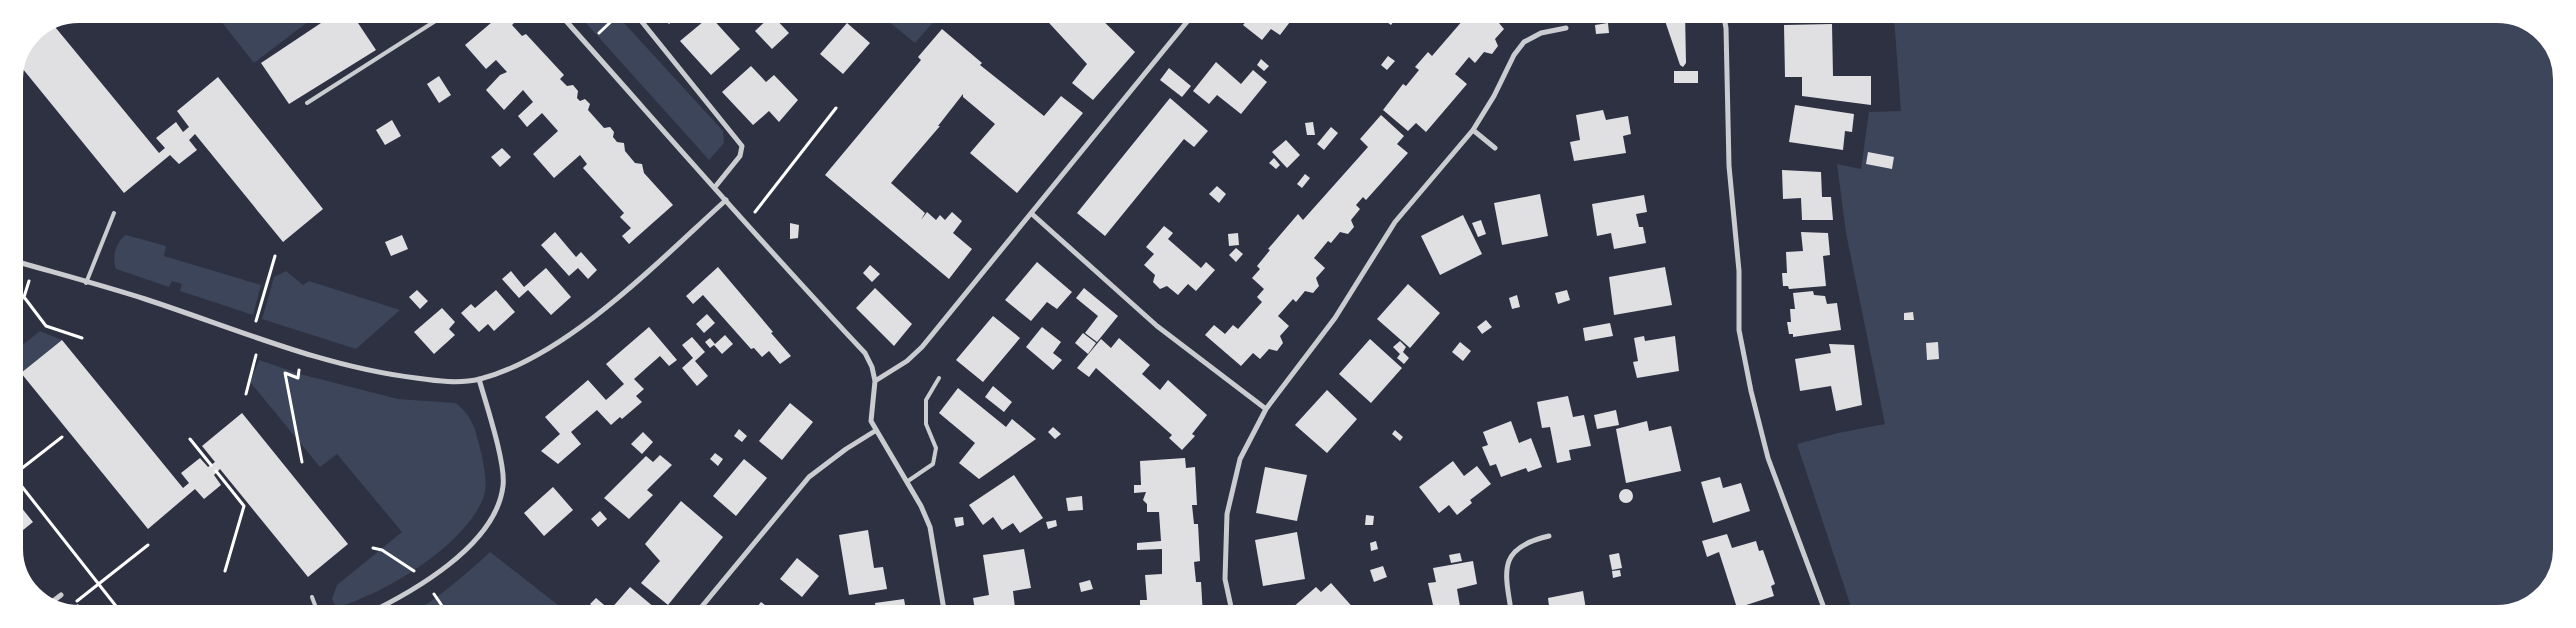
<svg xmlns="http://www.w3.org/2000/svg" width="2576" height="628" viewBox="0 0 2576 628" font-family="Roboto,sans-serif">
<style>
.green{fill:#3c4559}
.building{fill:#e0e0e3}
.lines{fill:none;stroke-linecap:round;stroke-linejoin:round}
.path{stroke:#fff;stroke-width:3}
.service{stroke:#caccd0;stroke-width:4}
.minor{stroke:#caccd0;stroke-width:5}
.rim{fill:none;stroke:#fff;stroke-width:6}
</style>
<rect width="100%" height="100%" fill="#2d3142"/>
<path class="green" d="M213,11h109l-68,52z
M576,12h38l109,119 1,12 -15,17z
M877,12h65l-27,31z
M1851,12l660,1 37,21 17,40 -2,489 -24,40 -42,14 -643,-1 -57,-172 41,-11 47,-9 -39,-191 -9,-69 24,5 8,-57 32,-1 -7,-93z
M126,235l40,11 -2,10 97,29 -8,30 -73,-24 2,-7 -10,-3 -3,6 -53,-18c-4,-11 -1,-27 10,-34z
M286,271l17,14 6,-4 91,29 -44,39 -94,-30 12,-42z
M11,277l12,3 -4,16 -8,-2z
M40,331l22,9 -50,41v-28z
M259,360l41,14 98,25 57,4c18,12 21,29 26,49 3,15 8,35 1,49 -22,48 -97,92 -146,107l-4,-9 5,-14 65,-53 -65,-78 -17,13 -70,-85z
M490,552l72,56 -6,8h-147c29,-18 55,-40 81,-64z"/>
<path class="building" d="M339,11h11l26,39 -87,54 -28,-41z
M505,11l10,11 -3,3 10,11 4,-2 38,41 -4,4 7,7 6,-1 5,6 -1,7 3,3 5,-2 5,5 -2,6 16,18 6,-1 4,5 -1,5 4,5 7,1 1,8 10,12 7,1 2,9 29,32 -44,39 -7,-8 9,-8 -11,-11 4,-4 -41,-45 4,-4 -7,-9 -26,23 -21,-24 25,-23 -16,-18 -15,14 -9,-11 15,-14 -10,-12 -19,20 -18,-20 14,-15 7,-3 -11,-12 -10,9 -21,-24z
M657,12h27l-15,12z
M1039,12h55l41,40 -42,48 -21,-17 15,-19z
M1247,12h37l-2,3 8,7 -10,13 -9,-6 -9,11 -19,-15 6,-7 -5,-3z
M1388,12l8,6 -5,7 -8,-6z
M1470,12h33l3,3 -7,8 5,6 -9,10 3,7 -6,8 -8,-2 -9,11 -6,-6 -14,17 12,10 -41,48 -10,-9 -8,8 -25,-21 20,-26 3,2 13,-16 -4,-3 13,-15 4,4z
M1662,12h23l1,51 -3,4 -3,-2z
M772,15l17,18 -17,16 -17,-18z
M710,16l30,33 -29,26 -31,-34z
M51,22l108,131 6,-5 -9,-10 20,-16 7,10 6,-5 -12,-16 41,-34 105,132 -40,33 -88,-108 -6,6 8,10 -18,14 -9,-9 -46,38 -106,-130 13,-32z
M847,23l23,20 -27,31 -23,-20z
M1608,23l1,10 -13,1 -1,-9z
M1832,24l1,52h38v29l-69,-9v-19h-17l-1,-52z
M942,29l40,34 -2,2 64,51 17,-20 22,17 -66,80 -47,-40 25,-29 -32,-27v-3l-25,32h2l-49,57 34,30 -4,7 6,-8 9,8 4,-5 5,5 7,-8 10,9 -9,12 19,16 -23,30 -124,-104 96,-115 -3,-3z
M1388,56l7,5 -8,9 -6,-5z
M1261,59l8,7 -5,5 -7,-6z
M1216,62l25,22 12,-14 14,12 -26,32 -24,-19 -8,9 -16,-13z
M751,66l15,16 8,-7 24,25 -19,22 -10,-11 -16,14 -31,-33z
M1169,68l22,18 -9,11 -22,-17z
M1674,71h24v12h-24z
M439,76l12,19 -12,8 -12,-19z
M1170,98l38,33 -14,16 -10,-8 -79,97 -28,-23z
M1795,105l59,9 -2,18 -7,-1 -2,19 -54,-8z
M1603,110l3,10 22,-4 3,18 -8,2 3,17 -52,8 -4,-19 10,-2 -4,-25z
M1381,115l23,21 -7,8 11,9 -42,47 -3,-3 -7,8 4,4 -9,11 3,7 -6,7 -8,-2 -9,11 -3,-2 -14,17 11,10 -9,10 3,8 -6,7 -8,-2 -9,11 -3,-3 -15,17 11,10 -9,10 3,7 -6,8 -8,-2 -9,10 -7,-6 -12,13 -36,-31 9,-10 11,9 8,-9 5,4 24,-27 -5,-5 7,-8 -12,-11 8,-9 -3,-3 13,-16 -2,-1 30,-35 5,6 65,-73 -8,-8z
M392,120l9,16 -16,9 -9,-15z
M1313,122l2,13h-8l-2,-12z
M1331,127l7,6 -14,17 -7,-6z
M1286,140l14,15 -13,13 -15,-16z
M502,148l9,9 -11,10 -9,-10z
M1868,152l26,5 -2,12 -26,-5z
M1274,158l6,7 -4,4 -7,-6z
M1782,170l39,2 1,25h9l2,23h-31l-1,-22 -18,1z
M1305,174l5,4 -8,10 -5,-4z
M1217,186l9,8 -7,9 -10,-9z
M1540,194l8,42 -46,9 -8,-42z
M1644,195l3,17 -11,2 3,13h4l3,16 -32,6 -3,-16 -14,3 -5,-32z
M1463,215l19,39 -42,21 -19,-39z
M1481,220l5,14 -8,3 -6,-14z
M790,223l9,2 -1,13 -8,1z
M1164,226l9,7 -5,6 33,29 5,-6 9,8 -19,21 -8,-7 -10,11 -11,-9 -7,3 -7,-7 2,-7 -11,-10 10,-11 -8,-7z
M555,232l21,25 5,-5 16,18 -9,9 -10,-11 -9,8 -28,-31z
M1801,232l27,1 2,22 -7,1 3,30 -37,3 -1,-3h-5l-1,-13h5l-1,-21 17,-1z
M1238,233l1,12 -10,1 -1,-12z
M402,235l6,14 -17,7 -6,-14z
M1236,248l7,6 -7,8 -7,-7z
M1037,262l35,30 -15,17 -10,-7 -16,19 -26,-21z
M870,265l10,9 -8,8 -9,-9z
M718,267l55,65 -2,1 20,23 -11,8 -11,-13 -7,6 -8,-9 -3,1 -48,-54 -10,9 -7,-8z
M1665,267l7,38 -58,10 -5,-38z
M546,268l25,29 -20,18 -23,-25 -9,8 -17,-19 9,-8 13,16z
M1408,284l32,29 -30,35 -33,-29z
M875,288l37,36 -18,22 -38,-38z
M1084,288l34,28 -21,26 -12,-9 13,-17 -22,-18z
M417,290l11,11 -8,8 -11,-12z
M496,290l19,22 -21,19 -6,-7 -9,8 -18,-19 10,-9 4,4z
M1567,290l3,10 -12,4 -3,-11z
M1813,291l1,4 11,1 2,8 10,-1 4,27 -48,7v-3h-4l-2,-12h4l-1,-13h5l-2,-16z
M1517,295l3,12 -8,2 -3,-11z
M442,308l13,14 -6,7 6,6 -21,19 -20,-22z
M1913,312l1,8h-10v-7z
M707,314l8,9 -11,10 -8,-9z
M993,316l27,22 -37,44 -27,-22z
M1486,320l6,7 -10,7 -5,-7z
M1610,323l3,13 -28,5 -2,-13z
M649,327l28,33 -8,6 -9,-10 -26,23 10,10 -8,7 6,6 -20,17 -2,-2 -9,8 -14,-15 -26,22 10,12 -23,20 -17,-13 19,-17 -15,-17 43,-37 18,20 18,-16 -18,-20z
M1042,327l19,15 -8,11 9,7 -9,10 -27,-23z
M1083,333l13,10 -8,11 -13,-11z
M725,335l8,9 -11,10 -8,-9 -4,3 -5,-6 5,-4 5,6z
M1644,336l1,5 30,-5 4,35 -42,7 -4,-16 5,-1 -4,-23z
M692,337l13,15 -10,9 13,15 -11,10 -15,-18 11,-10 -11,-13z
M1119,338l31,27 -8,9 18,16 8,-10 39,35 -15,19 3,2 -13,14 -13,-12 3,-3 -76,-67 -7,9 -12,-9 24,-29 10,9z
M1370,339l32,29 -31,35 -32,-29z
M62,340l121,148 6,-5 -8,-10 19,-15 8,9 7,-5 -13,-16 40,-33 106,131 -40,33 -88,-108 -6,6 7,10 -17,14 -9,-10 -47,40 -127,-156z
M1400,341l6,6 -3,5 6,6 -5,6 -7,-6 3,-4 -7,-7z
M1460,342l11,9 -8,10 -11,-9z
M1938,342l1,17 -12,1 -1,-17z
M1829,344l25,1 8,60 -26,6 -5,-25 -31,5 -5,-32 36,-6z
M993,386l19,16 -8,10 -19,-15z
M958,388l48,39 6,-8 24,20 -57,40 -20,-16 16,-20 -36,-30z
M1327,390l30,29 -30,34 -32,-28z
M1568,396l5,21 11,-2 7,31 -22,4 2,10 -14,3 -7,-36 -8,1 -5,-26z
M790,403l23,19 -31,38 -23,-19z
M1616,410l3,15 -22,4 -3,-14z
M1511,421l8,22 12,-5 11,29 -14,5 -2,-4 -25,9 -5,-13 -6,2 -8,-19 6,-2 -5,-13z
M1647,421l2,10 22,-5 10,45 -55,12 -10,-54z
M1053,427l8,7 -6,5 -7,-7z
M739,429l8,7 -5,6 -8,-6z
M1395,430l8,7 -3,4 -8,-7z
M643,432l10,10 -11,12 -11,-10z
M715,453l8,6 -5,7 -8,-7z
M660,455l12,10 -25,25 6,5 -24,24 -25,-21 42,-42 7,6z
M1185,458l1,10 9,-1 2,38h-5l2,19h4l2,37 -6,1 2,20h5l2,34h-38v-9l-25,1v-8h7l-2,-25 17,-1v-25l-25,1v-7l24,-2 -2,-29h-12v-8l-4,-4 3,-8 -12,1v-8h7l-1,-24z
M744,459l23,19 -31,38 -23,-20z
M1453,461l11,15 13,-10 14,18 -21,16 2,3 -15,12 -8,-10 -10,8 -20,-26z
M1265,467l42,8 -10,46 -41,-8z
M1014,475l29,43 -23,15 -7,-10 -11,7 -9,-13 -10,8 -14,-20z
M1720,477l3,11 18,-5 9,28 -37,12 -12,-41z
M553,487l20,23 -29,26 -20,-23z
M1619 496a7 7 0 1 1 14 0a7 7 0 1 1-14 0Z
M12,496l21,26 -21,17z
M1082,496l1,14 -15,1 -2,-13z
M681,501l42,36 -55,68 -27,-22 19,-22 -15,-17z
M600,511l7,8 -9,8 -7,-8z
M1366,515l8,1 -1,9h-8z
M963,517l1,8 -8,2 -2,-9z
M1056,520l1,6 -9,3 -2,-7z
M868,530l6,38 9,-1 4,22 -38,6 -10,-60z
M1297,532l8,47 -42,7 -8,-46z
M1727,534l5,14 24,-7 3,10 4,-1 12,34 -4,2 3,10 -37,12 -18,-56 -12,5 -5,-16z
M1376,541l2,8 -7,2 -1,-8z
M1024,549l7,39 -18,3 3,25h-40l-3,-18 16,-3 -6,-40z
M1460,553l2,8 -11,2 -2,-8z
M1619,553l3,15 -10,2 -3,-15z
M797,558l22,18 -17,21 -22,-18z
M1473,561l4,23 -20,5 4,23 21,-4 1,8h-52l-2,-11h4l-5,-22 8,-1 -3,-14z
M1383,566l4,11 -13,5 -4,-12z
M1620,570l1,6 -8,2 -1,-7z
M1090,580l3,9 -12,3 -2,-9z
M1331,583l26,29 -4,4h-70l33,-29 5,5z
M630,587l31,26 -3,3h-55l-13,-12 6,-6 14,12z
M1583,591l4,25h-40l-2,-9 4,-1 -1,-8z
M904,599l3,17h-30l-2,-13z
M761,602l18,14h-29z
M78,604l9,11h-23z
M809,606l12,10h-20z
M1762,606l3,7 -12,3h-14v-2z"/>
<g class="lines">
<path class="path" d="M599,33l19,-18
M755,212l81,-104
M24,297l5,-16
M12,306l12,-9 22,29 36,12
M256,321l19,-65
M299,370l-1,8 -13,-5 17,89
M12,375l4,6
M246,394l10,-39
M190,439l21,26
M216,471l28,35 -19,65
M12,474l111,141
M12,476l50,-39
M373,548l9,2 32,21
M434,594l15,22
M77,601l71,-56"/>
<path class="service" d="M307,103l144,-92
M86,283l28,-70
M908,481l25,-17 3,-16 -10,-24v-24l13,-22
M312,597l7,19"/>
<path class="minor" d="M558,12c102,114 202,230 307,341l7,14 3,14 -4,40 50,85 9,21 15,89
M634,12l108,134 -2,10 -25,31
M1723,12l3,16 3,138 10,105v59l12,61 17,67 59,158
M1473,130l21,-34 20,-41 10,-13 17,-9 25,-5
M1032,214l125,112 109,83 -26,50 -13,55 -2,65 8,37
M11,260c45,13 90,25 134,39 89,29 178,68 271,79 21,3 43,6 64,1 88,-23 180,-119 246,-179
M875,381l32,-20 15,-14 273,-335
M1266,409l69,-91 60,-96 78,-92 22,18
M48,605l13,-10
M363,616c48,-23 133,-70 140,-130 3,-23 -17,-82 -24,-107
M694,616l115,-139 37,-28 29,-18
M1512,616c-7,-44 -16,-68 37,-80"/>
</g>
<path d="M0 0H2576V628H0ZM79 20H2497A59 59 0 0 1 2556 79V549A59 59 0 0 1 2497 608H79A59 59 0 0 1 20 549V79A59 59 0 0 1 79 20Z" fill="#fff" fill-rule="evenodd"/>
<path class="rim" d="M79 20H2497A59 59 0 0 1 2556 79V549A59 59 0 0 1 2497 608H79A59 59 0 0 1 20 549V79A59 59 0 0 1 79 20Z"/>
</svg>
